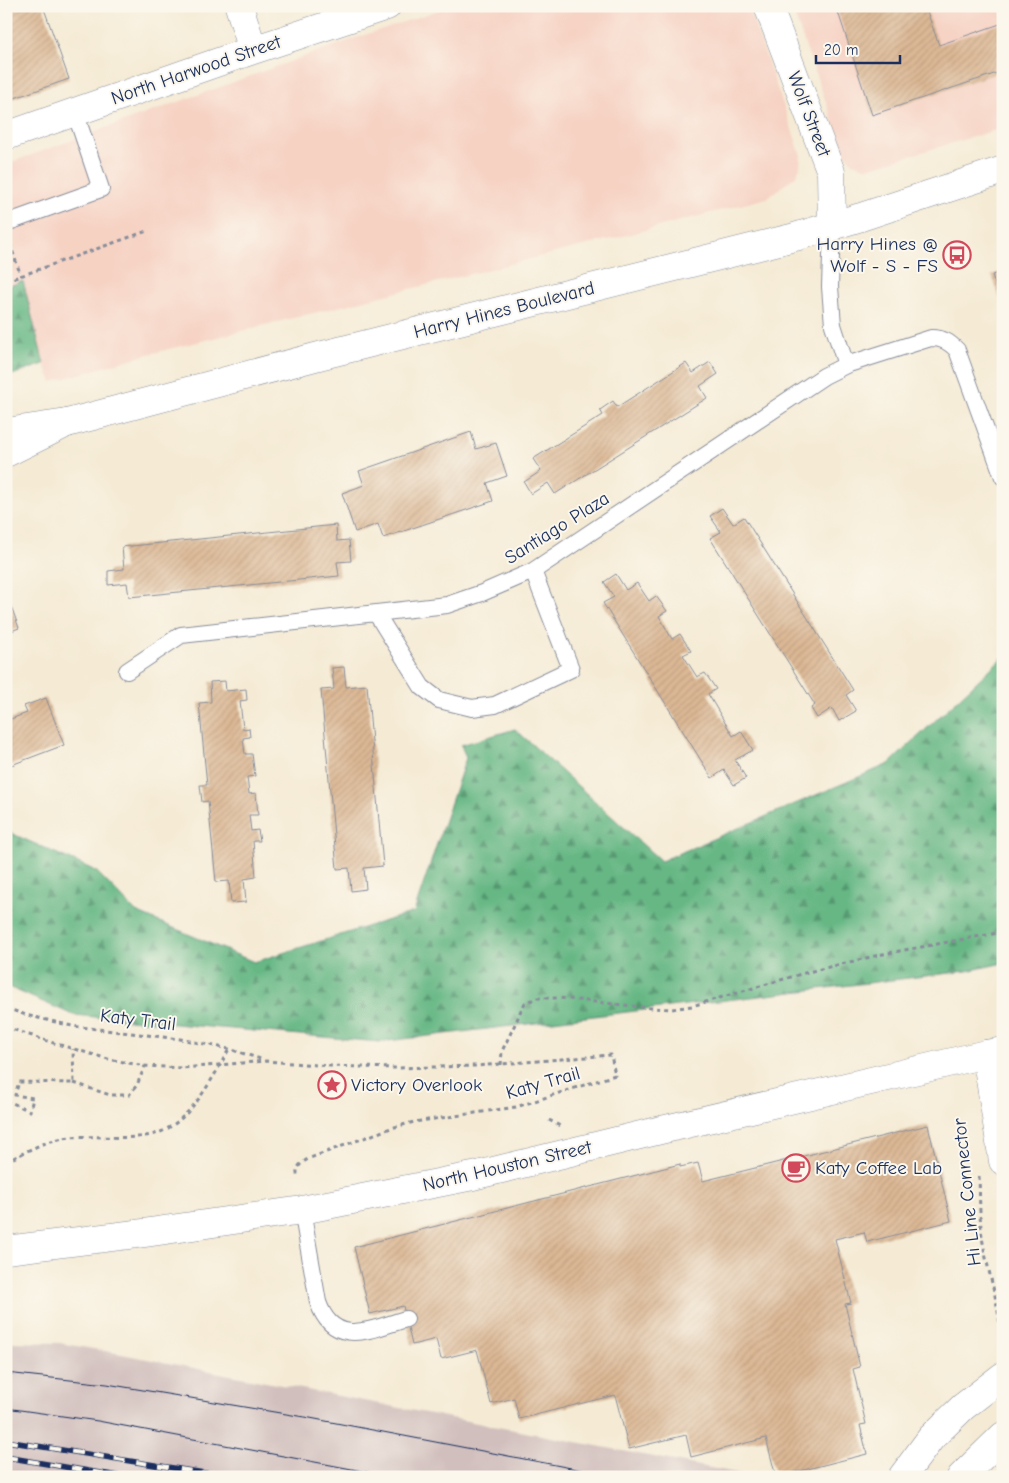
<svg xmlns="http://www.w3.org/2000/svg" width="1009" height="1483" viewBox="0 0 1009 1483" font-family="'Comic Neue',sans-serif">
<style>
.built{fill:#f6d2c3}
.railway{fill:#d1bfbd}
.forest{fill:url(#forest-firs);stroke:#407371}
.building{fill:url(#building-hatch)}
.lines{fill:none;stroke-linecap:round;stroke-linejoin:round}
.service-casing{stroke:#888d9a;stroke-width:18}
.minor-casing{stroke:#888d9a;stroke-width:29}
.tertiary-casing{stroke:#888d9a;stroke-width:29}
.secondary-casing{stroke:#888d9a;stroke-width:29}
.primary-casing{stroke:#888d9a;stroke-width:29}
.motorway-casing{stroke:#888d9a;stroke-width:29}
.path{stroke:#888d9a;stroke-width:3;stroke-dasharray:4 4;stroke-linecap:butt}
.service{stroke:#fff;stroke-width:16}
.minor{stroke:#fff;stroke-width:28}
.tertiary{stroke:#fff;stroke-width:28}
.secondary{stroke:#fff;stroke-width:28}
.primary{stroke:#fff;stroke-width:28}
.motorway{stroke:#fff;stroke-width:28}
.tram{stroke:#1b2f5e;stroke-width:1}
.rail-casing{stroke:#1b2f5e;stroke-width:5.5}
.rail{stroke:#fbf7ec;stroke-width:4;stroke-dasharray:11;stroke-linecap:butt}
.labels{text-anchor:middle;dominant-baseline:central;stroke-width:4;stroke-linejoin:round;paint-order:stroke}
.street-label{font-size:19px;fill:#1b2f5e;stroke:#fbf7ec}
.poi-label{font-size:19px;fill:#1b2f5e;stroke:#fbf7ec;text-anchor:start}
</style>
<defs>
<pattern id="forest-firs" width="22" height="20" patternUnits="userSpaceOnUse" patternTransform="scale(1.25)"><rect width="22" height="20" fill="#66b784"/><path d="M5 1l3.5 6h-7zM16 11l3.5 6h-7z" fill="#53956f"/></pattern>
<pattern id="building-hatch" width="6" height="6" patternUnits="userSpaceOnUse" patternTransform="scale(1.25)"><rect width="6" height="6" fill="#dcb894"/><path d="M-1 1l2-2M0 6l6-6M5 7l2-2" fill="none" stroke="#bc9e82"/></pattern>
</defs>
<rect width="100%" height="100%" fill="#fbf7ec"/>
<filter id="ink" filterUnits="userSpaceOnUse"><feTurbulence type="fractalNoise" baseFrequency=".02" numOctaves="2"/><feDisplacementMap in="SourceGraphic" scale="10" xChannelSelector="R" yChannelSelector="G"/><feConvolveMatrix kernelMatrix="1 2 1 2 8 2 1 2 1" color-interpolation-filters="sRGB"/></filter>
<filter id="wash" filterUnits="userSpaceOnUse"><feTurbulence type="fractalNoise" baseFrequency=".0096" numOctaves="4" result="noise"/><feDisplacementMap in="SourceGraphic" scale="20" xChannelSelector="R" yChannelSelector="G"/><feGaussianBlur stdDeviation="1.12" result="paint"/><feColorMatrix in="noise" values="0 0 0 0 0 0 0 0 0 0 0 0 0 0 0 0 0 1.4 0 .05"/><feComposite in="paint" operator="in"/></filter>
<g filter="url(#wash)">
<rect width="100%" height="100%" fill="#f5ebd5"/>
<path class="built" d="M451,6h297l53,149 -1,12 -4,9 -29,22 -136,36 -482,120 -97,28 -8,-18 -21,-83 -17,6v-123l347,-125z
M791,6h212v122l-135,40 -16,-5 -8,-11z"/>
<path class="railway" d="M6,1342l53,1 57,10 641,124h-751z"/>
<path class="forest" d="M23,281l21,83 -38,13v-90z
M1003,657v306l-36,8 -588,71 -306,-27 -67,-29v-155l90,40 40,41 118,50 160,-50 52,-154 -5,-13 54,-16 146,132 228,-97z"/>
<g id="blocks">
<path class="building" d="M6,6h37l26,73 -63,22z
M836,6h89l14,39 64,-22v48l-131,44z
M1003,271v34h-1l-10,-30z
M710,362l8,12 -18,12 7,12 -152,96 -7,-11 -17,11 -7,-12 17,-11 -8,-12 70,-44 -3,-5 13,-9 4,6 69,-44 7,10z
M471,432l5,17 20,-6 11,33 -20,7 6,18 -110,37 -5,-14 -23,8 -13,-39 22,-8 -5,-14z
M722,508l11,16 11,-7 109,173 -7,5 10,16 -17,10 -7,-13 -15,10 -6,-10 4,-3 -105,-167 11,-6 -11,-16z
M336,525l1,16 12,-1 2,21 -14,1 2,14 -210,21 -2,-14 -19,2v-14l16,-2 -2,-22z
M616,574l10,16 11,-7 12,18 7,-5 11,15 -8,5 13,23 8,-5 11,17 -8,4 14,22 8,-4 11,16 -8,5 25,42 8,-5 12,19 -18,10 11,18 -12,7 -10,-15 -12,8 -109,-175 11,-6 -10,-15z
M6,592l13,36 -13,5z
M344,667l2,20 21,-2 16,181 -19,2 2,21 -15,2 -2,-23 -12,1 -16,-179 13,-1 -2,-21z
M225,681l1,10 20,-2 1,11 -7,1 3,28 6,-1 1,9 -7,1 2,16h7l3,22 -8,1 2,17 7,-1 2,22h-9l2,16 7,-1 2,11h-7l3,36 -12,2 2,23 -15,1 -2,-22 -13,1 -8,-81 -6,1 -2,-17h7l-8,-82 12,-1 -1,-20z
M46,698l18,47 -58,22v-52l2,5 19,-7 -3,-7z
M928,1125l23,96 -84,21 -3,-10 -29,7 16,64 -6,1 15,63 -7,2 13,55 -6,1 7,29 -91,23 -10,-39 -75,19 -5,-22 -57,14 -14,-54 -96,24 -5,-21 -23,6 -14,-54 -36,9 -5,-20 -24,6 -9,-39 -33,8 -16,-67 326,-83v3l18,-4 5,18z"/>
</g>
</g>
<g filter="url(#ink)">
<use href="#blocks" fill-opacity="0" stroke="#888d9a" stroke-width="1"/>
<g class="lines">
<g class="service-casing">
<path id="service" d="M6,223l95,-34 -26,-77
M832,226l-2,61 3,38 13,40
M376,613l46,74 17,13 33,8 23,-3 76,-36 -38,-98
M127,671l54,-36 266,-30 35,-12 51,-22 291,-195 22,-11 85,-27c12,0 18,4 26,12l46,127
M302,1210l16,92c16,47 53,27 88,17"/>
</g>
<g class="minor-casing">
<path id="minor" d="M239,6l14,44
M768,6l63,166 1,54
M6,136l247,-86 134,-44"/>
</g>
<g class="tertiary-casing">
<path id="tertiary" d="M6,1250l138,-17 158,-23 171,-34 188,-46 325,-76"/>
</g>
<g class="secondary-casing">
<path id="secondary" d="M67,423l252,-67 476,-119 66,-20 142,-47
M1003,1051l-17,3 17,107
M902,1477l29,-39 32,-31 40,-31
M961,1477l42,-41"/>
</g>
<g class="primary-casing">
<path id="primary" d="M6,453l55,-27"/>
</g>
<g class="motorway-casing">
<path id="motorway" d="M6,432l61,-9"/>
</g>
<path class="path" d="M10,244l11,32
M6,281l141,-50
M6,1008l20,7 46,11 108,13 49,10 35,11
M6,1027l44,15 58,17 37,7 37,2 84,-7 64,5 65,2 81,-2 135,-11 4,20 -99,32 -102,15 -23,6 -81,30c-9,5 -14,8 -13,18
M501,1065l1,-14 15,-31 4,-10 4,-7 12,-5h22l92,10 21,1 20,-3 116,-34 75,-18 120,-22
M74,1083l36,12h19l8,-10 8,-19
M6,1100l24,11 3,-13 -18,-3 4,-13 55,1 -1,-34
M549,1120l11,6
M6,1162c21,-11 40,-22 64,-25 26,-2 60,4 85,-3 34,-10 58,-56 74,-85
M979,1176c1,24 0,48 5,72 6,33 20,68 15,102"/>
<use href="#service" class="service"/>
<use href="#minor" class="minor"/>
<use href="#tertiary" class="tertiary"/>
<use href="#secondary" class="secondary"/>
<use href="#primary" class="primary"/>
<use href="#motorway" class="motorway"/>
<path class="tram" d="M6,1373l101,11 203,34 308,59
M6,1408l92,13 296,56"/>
<g class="rail-casing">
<path id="rail" d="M6,1441l223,36
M6,1457l118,20"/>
</g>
<use href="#rail" class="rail"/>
</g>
</g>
<defs>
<g id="bus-ring" transform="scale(1.4375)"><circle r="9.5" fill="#fbf7ec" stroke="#d1495b" stroke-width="1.5"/><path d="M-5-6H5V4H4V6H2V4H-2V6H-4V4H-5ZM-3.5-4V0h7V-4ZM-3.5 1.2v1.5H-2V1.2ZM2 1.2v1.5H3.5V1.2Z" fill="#d1495b"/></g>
<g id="sight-ring" transform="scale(1.4375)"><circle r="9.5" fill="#fbf7ec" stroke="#d1495b" stroke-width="1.5"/><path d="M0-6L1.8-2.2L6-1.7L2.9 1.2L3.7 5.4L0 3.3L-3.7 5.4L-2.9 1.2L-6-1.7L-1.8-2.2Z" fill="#d1495b"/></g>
<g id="cafe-ring" transform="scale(1.4375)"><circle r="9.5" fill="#fbf7ec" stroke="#d1495b" stroke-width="1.5"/><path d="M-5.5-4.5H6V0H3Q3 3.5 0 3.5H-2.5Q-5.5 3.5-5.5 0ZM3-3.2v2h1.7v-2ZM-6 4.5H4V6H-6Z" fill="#d1495b"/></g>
</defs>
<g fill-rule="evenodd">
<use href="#bus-ring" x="957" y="255"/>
<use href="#sight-ring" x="332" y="1085"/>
<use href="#cafe-ring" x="796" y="1168"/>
</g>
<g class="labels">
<g class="street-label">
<text transform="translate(196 70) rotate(-19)">North Harwood Street</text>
<text transform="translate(809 114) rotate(69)">Wolf Street</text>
<text transform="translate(504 310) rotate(-14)">Harry Hines Boulevard</text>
<text transform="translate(557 528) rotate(-32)">Santiago Plaza</text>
<text transform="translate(138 1020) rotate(7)">Katy Trail</text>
<text transform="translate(543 1083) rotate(-16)">Katy Trail</text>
<text transform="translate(507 1166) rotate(-13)">North Houston Street</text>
<text transform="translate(967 1192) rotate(-96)">Hi Line Connector</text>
</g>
<g class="poi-label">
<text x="938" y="244" text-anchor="end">Harry Hines @<tspan x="938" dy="22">Wolf - S - FS</tspan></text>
<text x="351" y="1085">Victory Overlook</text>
<text x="815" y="1168">Katy Coffee Lab</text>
</g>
</g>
<rect width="1009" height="1483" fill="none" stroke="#fbf7ec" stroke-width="25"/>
<path d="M816 55v8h84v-8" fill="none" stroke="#1b2f5e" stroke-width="2.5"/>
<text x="824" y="55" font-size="15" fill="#1b2f5e" stroke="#fbf7ec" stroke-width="4" paint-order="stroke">20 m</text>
</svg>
